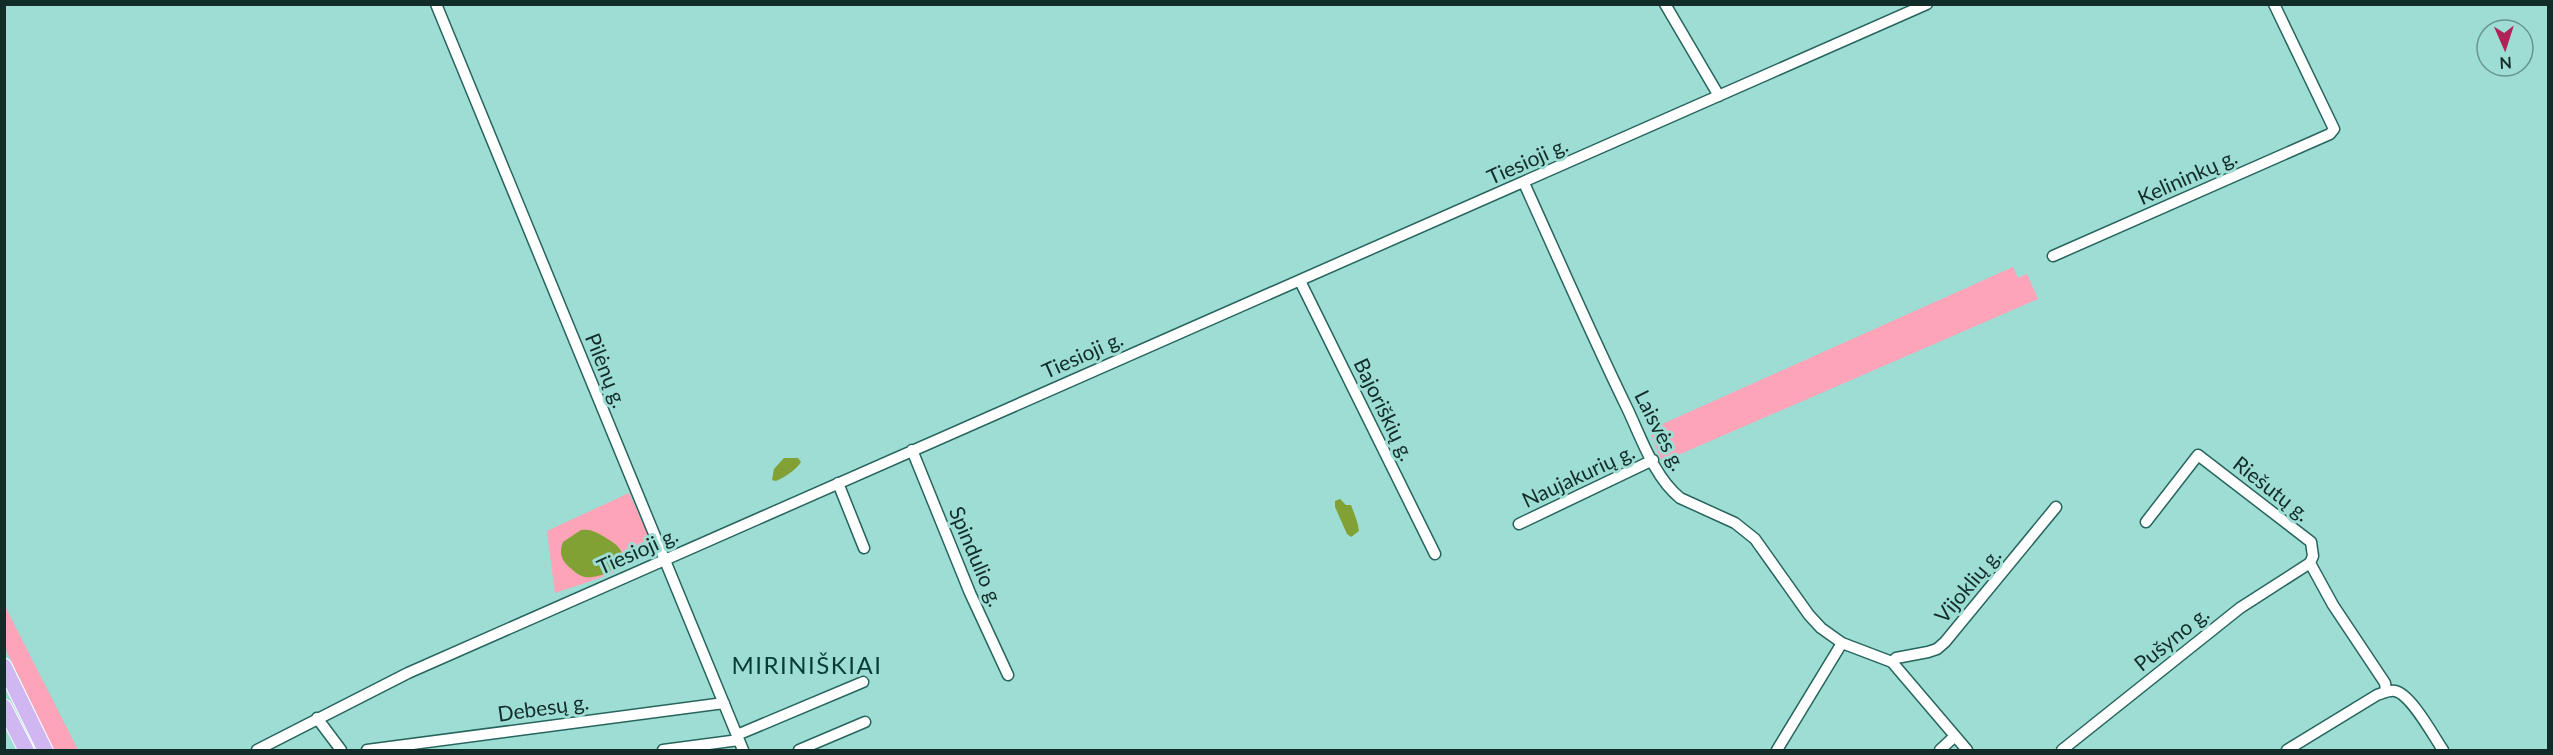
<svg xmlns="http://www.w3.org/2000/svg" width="2553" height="755" viewBox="0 0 2553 755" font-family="Lato,sans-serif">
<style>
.green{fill:#fda4b9}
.water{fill:#81a134}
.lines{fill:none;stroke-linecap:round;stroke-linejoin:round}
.minor-casing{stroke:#26655d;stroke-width:13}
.highway-casing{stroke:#fff;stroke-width:17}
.minor{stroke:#fff;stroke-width:10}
.highway{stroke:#d0b7f2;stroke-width:15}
.labels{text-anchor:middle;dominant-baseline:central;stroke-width:6;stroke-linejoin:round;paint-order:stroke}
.street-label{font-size:21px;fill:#122c29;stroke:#9eddd3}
.quarter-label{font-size:24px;letter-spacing:1.5px;fill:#073b35;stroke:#9eddd3}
</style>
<rect width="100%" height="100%" fill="#9eddd3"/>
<path class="green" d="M2013,267l5,11 9,-4 11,25 -376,163 -13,-32z
M629,493c5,12 21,38 21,51 -1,22 -76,42 -95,49l-8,-62z
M4,606h1l73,144h-24l-49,-102z"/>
<path class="water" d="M784,458h14l3,4c-4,7 -17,16 -25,19l-4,-1 2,-11z
M1340,499l6,6h5c3,8 7,17 8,26l-8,6 -4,-3 -12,-27v-6z
M581,530c12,-2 20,5 30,11 30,19 -9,39 -26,36 -6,-1 -11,-6 -16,-10 -8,-7 -10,-15 -6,-25z"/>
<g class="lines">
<g class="minor-casing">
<path id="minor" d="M436,4l307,746
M1665,4l54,92
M1524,183c34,75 67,151 103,225 14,29 27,69 53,90l55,25 20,16 54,76 12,13 21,15 50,19 75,88
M2053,256l277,-122 4,-5 -60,-125
M1300,281l135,273
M912,450l58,143 38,82
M838,483l26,65
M2146,522l52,-67 113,87 2,14 -3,7
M1519,524l134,-64
M2310,563l23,42 52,78 1,8
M1892,662l4,-4 32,-6 9,-3 8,-7 111,-135
M317,718l24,32
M737,735l126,-53
M257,750l151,-77 1519,-669
M367,750l357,-47
M663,750l76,-10
M799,750l66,-28
M1777,750l65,-107
M1940,750l15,-14
M2062,750l178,-142 70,-45
M2287,750l90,-55c6,-2 12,-5 18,-4 16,3 39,46 48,59"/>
</g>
<g class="highway-casing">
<path id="highway" d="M4,666l41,84
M4,707l22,43"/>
</g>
<use href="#minor" class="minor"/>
<use href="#highway" class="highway"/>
</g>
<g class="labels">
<g class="street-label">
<text transform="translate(1527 160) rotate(-24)">Tiesioji g.</text>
<text transform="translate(2187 176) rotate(-24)">Kelininkų g.</text>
<text transform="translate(1082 354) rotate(-24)">Tiesioji g.</text>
<text transform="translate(607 370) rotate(68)">Pilėnų g.</text>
<text transform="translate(1385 409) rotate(64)">Bajoriškių g.</text>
<text transform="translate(1661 430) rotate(63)">Laisvės g.</text>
<text transform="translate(1578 475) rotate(-25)">Naujakurių g.</text>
<text transform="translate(2272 488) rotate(38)">Riešutų g.</text>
<text transform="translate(637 550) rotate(-24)">Tiesioji g.</text>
<text transform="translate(977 556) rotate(67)">Spindulio g.</text>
<text transform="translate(1967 585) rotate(-50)">Vijoklių g.</text>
<text transform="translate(2171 638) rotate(-39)">Pušyno g.</text>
<text transform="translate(543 707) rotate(-8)">Debesų g.</text>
</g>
<g class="quarter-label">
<text x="807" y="664">MIRINIŠKIAI</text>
</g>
</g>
<rect width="2553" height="755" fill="none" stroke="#122c29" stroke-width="12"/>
<g transform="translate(2505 48) rotate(177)"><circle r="28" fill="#9eddd3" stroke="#66968f" stroke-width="1.5"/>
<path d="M0-4.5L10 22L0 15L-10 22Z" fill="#b12258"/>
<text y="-9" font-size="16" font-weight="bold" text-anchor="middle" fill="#122c29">N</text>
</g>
</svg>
